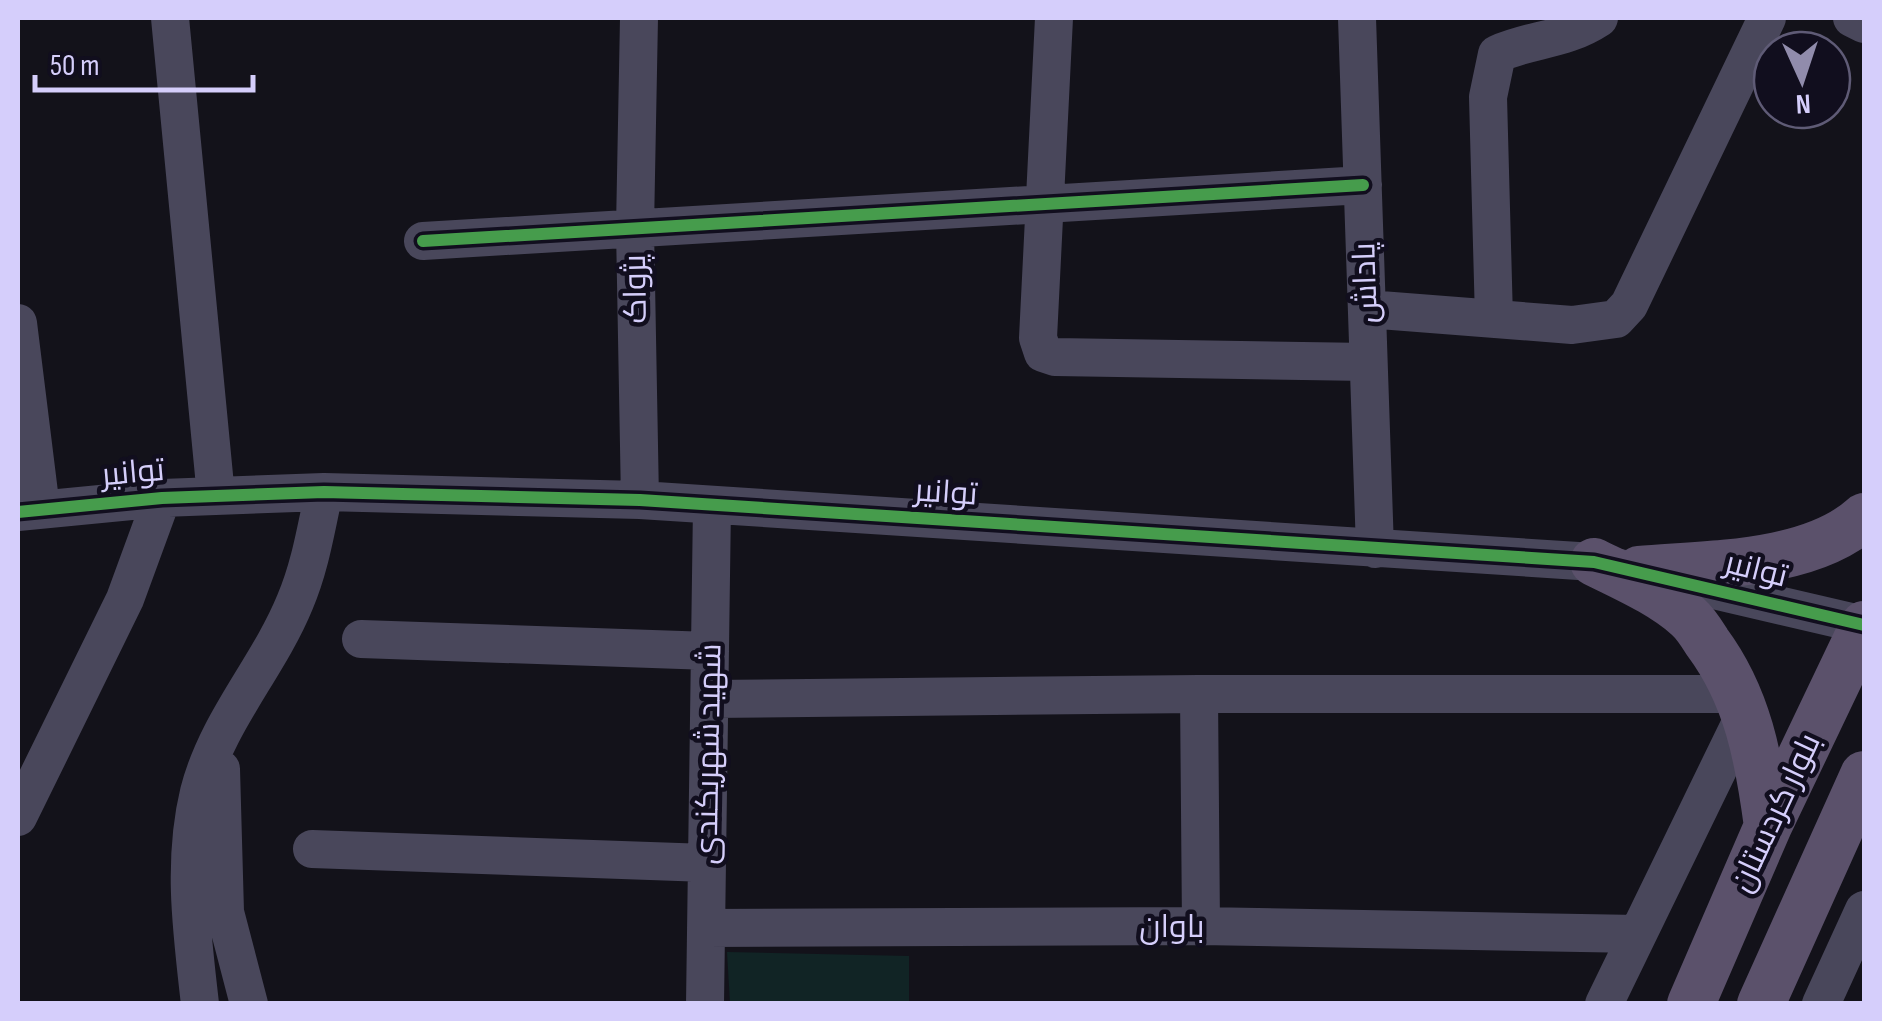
<svg xmlns="http://www.w3.org/2000/svg" width="1882" height="1021" viewBox="0 0 1882 1021" font-family="'Sofia Sans Condensed',Cairo,sans-serif">
<style>
.green{fill:#112425}
.lines{fill:none;stroke-linecap:round;stroke-linejoin:round}
.minor{stroke:#49475b;stroke-width:38}
.major{stroke:#5b516b;stroke-width:48}
.cycleway-casing{stroke:#110e1e;stroke-width:19}
.cycleway{stroke:#469c4c;stroke-width:12}
.labels{text-anchor:middle;dominant-baseline:central;stroke-width:9;stroke-linejoin:round;paint-order:stroke}
.street-label{font-size:32px;fill:#d5cefb;stroke:#110e1e}
</style>
<rect width="100%" height="100%" fill="#13121a"/>
<path class="green" d="M727,952l182,4v47h-179z"/>
<g class="lines">
<path class="minor" d="M170,18l46,478
M639,18l-4,210 5,272
M1054,18l-16,320 5,15 12,4 313,5
M1357,18l18,531
M1852,18l12,6
M423,241l940,-56
M1367,309l205,16 44,-6 13,-14 138,-287
M1494,319l-6,-222 9,-43c36,-16 67,-13 102,-36
M18,323l23,186
M18,512l144,-14 162,-6 316,8 954,62 270,63
M361,639l349,12
M1199,694l2,232
M710,699l489,-5h539
M221,769l4,143 24,92
M18,817l107,-218 37,-101
M312,849l395,14
M706,928l495,-2 437,8
M200,1004c-8,-71 -18,-142 -1,-212 18,-71 69,-124 96,-190 15,-35 21,-73 29,-110
M705,1004l7,-499
M1604,1004l142,-292
M1821,1004l43,-94"/>
<path class="major" d="M1594,562c32,16 67,31 94,55 8,7 14,17 19,25 41,55 52,117 61,184
M1639,570c69,-6 171,-4 225,-53
M1691,1004l77,-178 96,-201
M1761,1004l103,-229"/>
<g class="cycleway-casing">
<path id="cycleway" d="M423,241l940,-56
M18,512l144,-14 162,-6 316,8 954,62 270,63"/>
</g>
<use href="#cycleway" class="cycleway"/>
</g>
<g class="labels">
<g class="street-label">
<text transform="translate(1366 283) rotate(-92)">پاداش</text>
<text transform="translate(636 289) rotate(-91)">پژواک</text>
<text transform="translate(133 473) rotate(-5)">توانیر</text>
<text transform="translate(946 493) rotate(4)">توانیر</text>
<text transform="translate(1756 570) rotate(14)">توانیر</text>
<text transform="translate(709 754) rotate(-89)">شهید شهریکندی</text>
<text transform="translate(1776 813) rotate(-65)">بلوار کردستان</text>
<text x="1172" y="927">باوان</text>
</g>
</g>
<rect width="1882" height="1021" fill="none" stroke="#d5cefb" stroke-width="40"/>
<g transform="translate(1802 80) rotate(177)"><circle r="48" fill="#110e1e" stroke="#5f5b76" stroke-width="2.5"/>
<path d="M0-8L18 38L0 25L-18 38Z" fill="#918cac"/>
<text y="-15" font-size="28" font-weight="bold" text-anchor="middle" fill="#d5cefb">N</text>
</g>
<path d="M35 75v15h218v-15" fill="none" stroke="#d5cefb" stroke-width="5"/>
<text x="50" y="75" font-size="30" fill="#d5cefb" stroke="#110e1e" stroke-width="8" paint-order="stroke">50 m</text>
</svg>
